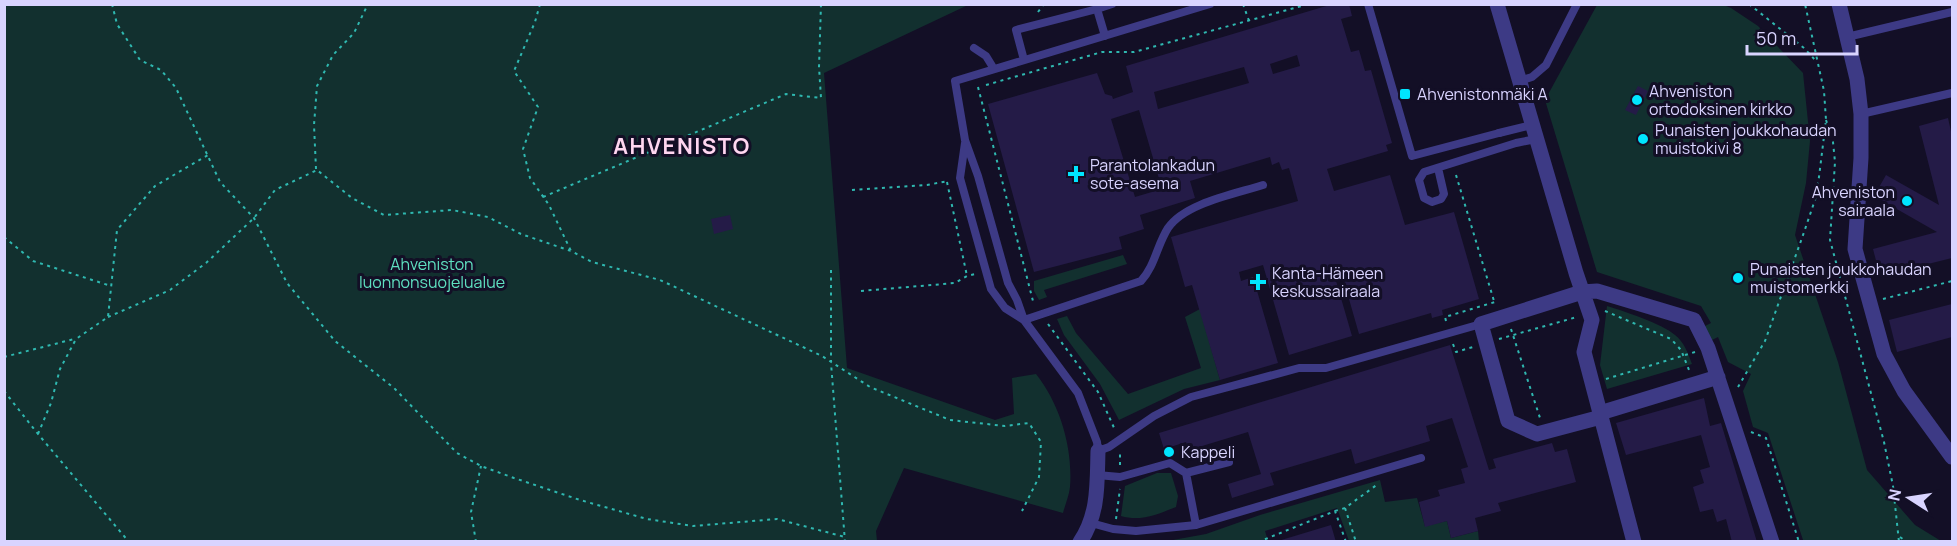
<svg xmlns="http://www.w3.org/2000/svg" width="1957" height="546" viewBox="0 0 1957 546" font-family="Manrope,sans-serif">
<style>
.green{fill:#12302f}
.building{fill:#241b47;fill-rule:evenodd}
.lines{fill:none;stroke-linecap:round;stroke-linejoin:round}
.path{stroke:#2fb8b0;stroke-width:2;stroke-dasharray:3 4.5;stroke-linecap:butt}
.lane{stroke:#3d3a85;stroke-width:8}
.street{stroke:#3d3a85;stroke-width:15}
.lane-bridge{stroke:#3d3a85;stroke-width:8}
.poi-dot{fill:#00e5ff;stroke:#130f26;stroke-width:2}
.labels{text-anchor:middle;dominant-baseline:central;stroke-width:6;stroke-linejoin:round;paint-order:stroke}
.poi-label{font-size:16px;fill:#d9d4ff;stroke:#130f26;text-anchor:start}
.park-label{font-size:16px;fill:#5fe0c0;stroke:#130f26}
.district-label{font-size:22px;font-weight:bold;letter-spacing:1.5px;fill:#ffd6f0;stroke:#130f26}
</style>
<rect width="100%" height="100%" fill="#130f26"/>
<path class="green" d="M1721,4l10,4 27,18 45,47 7,68 -4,42 -11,52 43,127 29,108 48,55 26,16 -136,1 -2,-2 -35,-107 -15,-6 -10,-36 8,-17 -23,-12 -10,-25 -8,4 -7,-14 8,-4 -10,-17 -104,-34 -52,-172 52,-95z
M4,5h964l-144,68 23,295 148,52 19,-6 -2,-36 24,-4c24,30 37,74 34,113 -1,9 -5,18 -7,26l-159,-45 -28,63 1,10h-872z
M1123,255l4,9 -83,26 3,7 -8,3 -5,-9v-10z
M1607,306c16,5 56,18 68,29 9,7 13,18 17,29l-85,25 -7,-24z
M1200,309l20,71 -36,9 -65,31 -19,-36 -36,-49 -7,-16 10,-3 9,17 52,61 73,-26 -16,-51z
M1157,473h14l7,23 -2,11c-18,7 -35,15 -55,9l4,-30z
M1380,480l5,22 32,-4 8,28 22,-5 4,17 27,-7 1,10h-130l-12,-33 -72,23 3,10 -106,1 44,-8 54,-19z"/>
<path class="building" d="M1333,4h16l3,12 -11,3 10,33 8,-2 6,21 6,-1 21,73 -6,2 2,6 -61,18 7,22 56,-16 15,50 49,-13 25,87 -37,11 1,5 -11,3 -1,-5 -72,21 -18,-63 -7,3 18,62 -63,19 -26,-90 -24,7 2,9 12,-4 25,86 -58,17 -28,-95 -7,2 -14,-50 127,-36 -9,-33 -7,2 -3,-8 -7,3 -2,-8 -80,24 5,17 -55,17 4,14 -25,8 3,12 -88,23 -46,-168 109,-31 8,21 7,2 1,3 20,-7 -7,-26zM1297,55l3,11 -27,8 -3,-10zM1244,67l5,16 -91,26 -4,-17zM1139,110l23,79 -27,8 -24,-78z
M1638,86l10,5 -12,24 -11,-5z
M1948,118l4,18v122l-72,18 -7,-27 64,-17 -63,-36 12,-21 53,30 -20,-79z
M730,215l3,14 -19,5 -3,-15z
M1952,304v33l-55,15 -8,-32z
M1450,345l39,125 7,-2 -3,-9 59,-16 3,9 12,-3 9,33 -78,21 3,8 -26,7 3,13 -27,7 -4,-17 -22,6 -6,-25 21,-6 -2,-6 27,-7 -4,-14 7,-2 -16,-49 -26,8 4,15 -75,23 -4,-15 -81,24 4,12 -42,13 -4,-14 33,-10 -13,-42 -59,18 -3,-8 -22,7 -5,-16z
M1704,398l6,28 11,-3 36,119h-25l-6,-23 -9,3 -4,-13 -13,3 -7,-25 11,-4 -4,-13 10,-3 -9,-32 -75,20 -10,-32z
M1331,525l5,17h-58v-1z"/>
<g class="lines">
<path class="path" d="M112,4l5,20 23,36 21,10 15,18 44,94 34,36 33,65 48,58 59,47 63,65 24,13 33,12 66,22 67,19 46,7 84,-7 68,18
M540,4l-5,18 -21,49 24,36 -15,42 7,29 19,27 22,46
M1243,4l6,17
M1749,4l55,44 13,14
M1038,12l6,-8
M986,85l116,-33h32l175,-48
M978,87l56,218
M1826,120l7,22 2,20 -5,78 54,202 9,44 6,56
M316,169l-2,-44 3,-39 16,-31 21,-22 14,-29
M1456,175l38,126
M947,182l20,94
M852,190l75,-5 21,-4
M543,197l243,-103 35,4 -2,-31 2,-63
M4,237l29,24 78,25
M831,270v93l14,179
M861,291l94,-8 12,-7 8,-2
M1883,299l69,-18
M1605,311l66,28 10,11 8,20
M108,317l62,-27 36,-27 48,-45 21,-28 42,-20 35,28 32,17 68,-5 36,7 33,17 50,17 21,11 68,18 162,76 48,31 80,33 55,6 24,-3 12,19 -2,35 -17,34
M1446,321l-1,-4 50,-15
M1048,324l50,68 17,38
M1511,329l29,89
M1499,339l78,-22
M1453,344l3,8 17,-5
M4,357l70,-18
M1606,379l89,-27
M1738,387l27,-46 37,-103 13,-38 4,-23 7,-57 -2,-29 -19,-87
M4,391l34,43 91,108
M1751,432l15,6 33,104
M38,434l13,-31 9,-34 16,-30 32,-22 9,-87 38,-44 53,-31
M1120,465v-12
M1345,508l11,34
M1335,511l10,-3 33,-24
M1116,519l4,-30
M1900,537l7,5
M476,542l-5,-30 10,-46
M1258,542l77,-31 11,31"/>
<path class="lane" d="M1210,4l-255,77 10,59 13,36 30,107 9,17 7,20 54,73 19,49 1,9 11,-4 45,-31 37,-19 108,-29h27l155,-44
M1105,36l-8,-27 15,-5
M1847,37l105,-25
M974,48l12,8 8,13
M1024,60l-8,-30 81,-21
M1519,81l13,-4 14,-12 31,-61
M1861,114l91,-21
M1499,133l33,-8
M965,143l-5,35 31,111 14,19 19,12
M1438,168l6,26 -3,5 -9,3 -8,-4 -5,-18 5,-8 92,-29 20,-4
M1024,320l117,-39c14,-15 16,-36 27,-53 17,-25 67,-34 95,-43
M1186,473l43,-11
M1097,475l23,2 50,-14 16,10 10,52
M1091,523l22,6 23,2 60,-6 225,-67"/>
<path class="street" d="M1497,4l79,269 16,47 -8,32 50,190
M1839,4l18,75 4,35v44l-6,91 29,105 20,37 48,66
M1600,413l118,-36
M1601,417l-64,17 -29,-13 -27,-97 101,-32 15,-1 97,29 14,28 64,194
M1080,542c19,-28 17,-59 18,-91"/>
<path class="lane-bridge" d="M1368,4l44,152 87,-23"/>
</g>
<g class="poi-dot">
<rect x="1399" y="88" width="12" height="12" rx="3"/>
<circle cx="1637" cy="100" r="6"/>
<circle cx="1643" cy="139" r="6"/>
<path d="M1073 165h6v6h6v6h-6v6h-6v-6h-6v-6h6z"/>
<circle cx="1907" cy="201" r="6"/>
<circle cx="1738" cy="278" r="6"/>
<path d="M1255 273h6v6h6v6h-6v6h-6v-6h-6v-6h6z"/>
<circle cx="1169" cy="452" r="6"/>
</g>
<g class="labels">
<g class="poi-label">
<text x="1649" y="91">Ahveniston<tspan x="1649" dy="18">ortodoksinen kirkko</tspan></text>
<text x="1417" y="94">Ahvenistonmäki A</text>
<text x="1655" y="130">Punaisten joukkohaudan<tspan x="1655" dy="18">muistokivi 8</tspan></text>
<text x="1090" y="165">Parantolankadun<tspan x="1090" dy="18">sote-asema</tspan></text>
<text x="1895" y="192" text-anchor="end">Ahveniston<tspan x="1895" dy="18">sairaala</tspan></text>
<text x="1750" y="269">Punaisten joukkohaudan<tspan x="1750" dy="18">muistomerkki</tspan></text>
<text x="1272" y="273">Kanta-Hämeen<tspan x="1272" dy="18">keskussairaala</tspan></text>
<text x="1181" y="452">Kappeli</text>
</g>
<g class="park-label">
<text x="432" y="264">Ahveniston<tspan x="432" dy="18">luonnonsuojelualue</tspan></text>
</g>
<g class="district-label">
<text x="682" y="146">AHVENISTO</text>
</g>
</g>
<rect width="1957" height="546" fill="none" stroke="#d9d4ff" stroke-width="12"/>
<g transform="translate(1909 498) rotate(282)" stroke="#130f26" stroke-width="4.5" paint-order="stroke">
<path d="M0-4.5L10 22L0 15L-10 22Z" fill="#d9d4ff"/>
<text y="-9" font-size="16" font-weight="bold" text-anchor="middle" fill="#d9d4ff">N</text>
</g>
<path d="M1747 45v9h110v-9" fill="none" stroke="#d9d4ff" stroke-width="3"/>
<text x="1756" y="45" font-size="18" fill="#d9d4ff" stroke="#130f26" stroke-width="4.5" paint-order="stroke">50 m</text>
</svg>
